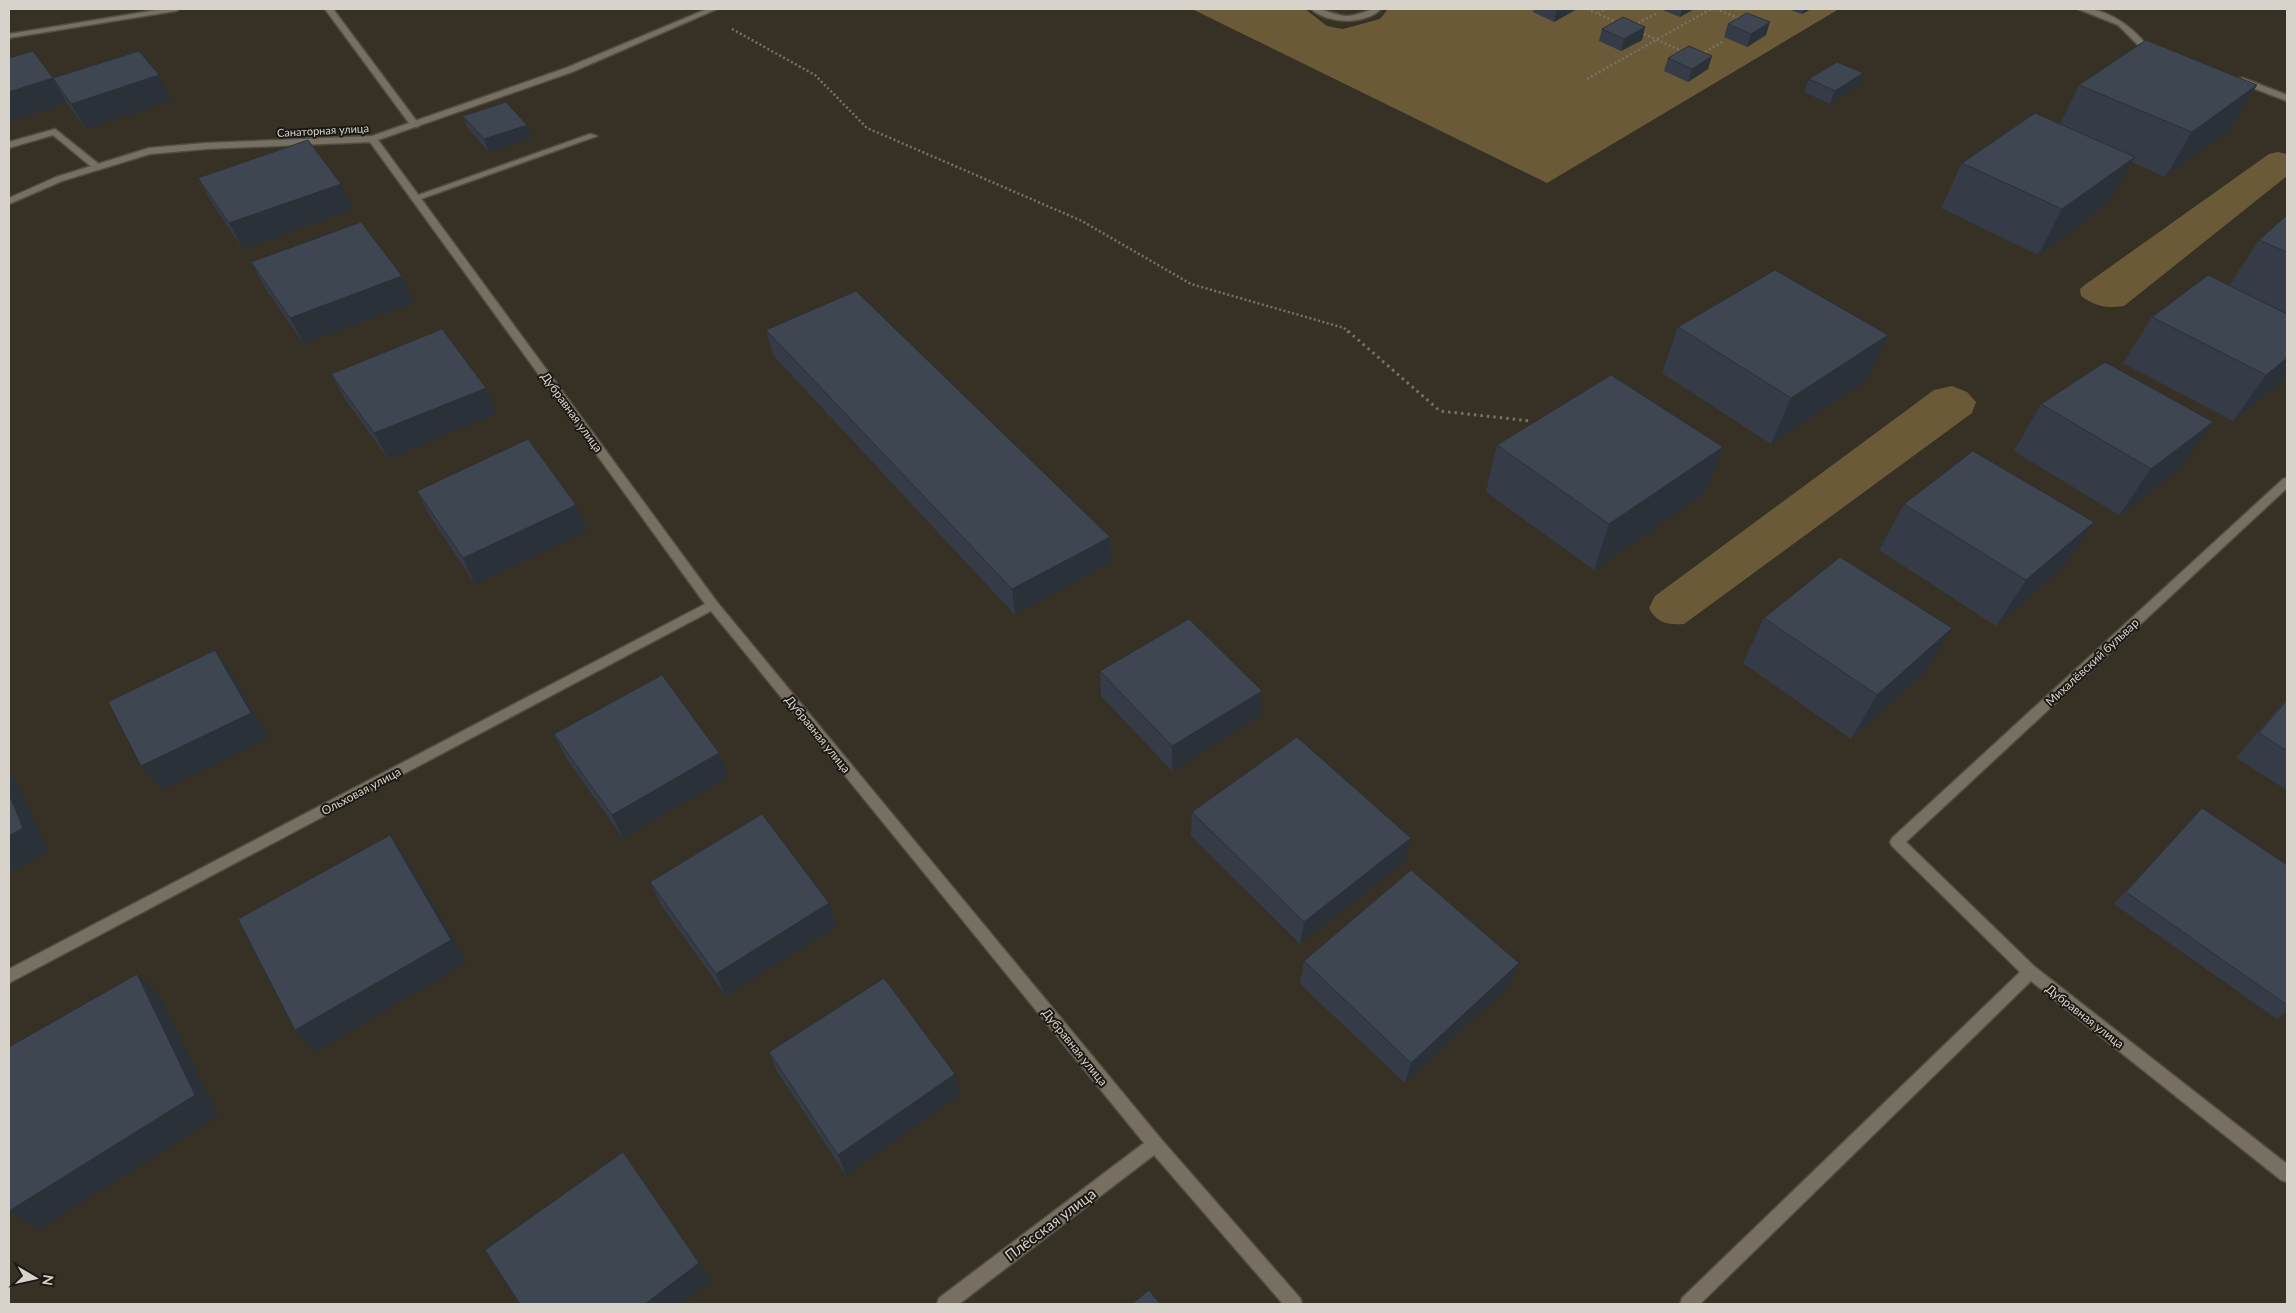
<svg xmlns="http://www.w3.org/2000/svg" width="2296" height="1313" viewBox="0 0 2296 1313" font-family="Lato,sans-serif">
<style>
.green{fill:#6a5a37}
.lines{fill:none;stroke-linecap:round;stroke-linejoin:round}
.lane-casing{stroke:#524d42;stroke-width:3}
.street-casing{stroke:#524d42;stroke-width:3}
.path-far1{stroke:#777268;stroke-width:2.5;stroke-dasharray:2 2.5;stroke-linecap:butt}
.path{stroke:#777268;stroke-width:3;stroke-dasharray:2.5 4;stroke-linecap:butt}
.lane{fill:#777062;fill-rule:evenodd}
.street{fill:#777062;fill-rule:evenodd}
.wall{fill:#353c47}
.shaded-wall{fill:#2b3139}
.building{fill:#3e4652;stroke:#2b3139}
.labels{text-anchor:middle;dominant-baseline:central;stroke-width:4;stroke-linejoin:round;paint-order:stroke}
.far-street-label{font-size:11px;fill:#d7d3cb;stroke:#1c1914}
.street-label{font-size:12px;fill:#d7d3cb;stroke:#1c1914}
.near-street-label{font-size:15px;fill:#d7d3cb;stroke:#1c1914}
</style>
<rect width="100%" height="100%" fill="#373125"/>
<path class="green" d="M1192,9h113l22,17 16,3 37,-10 8,-10h451l-292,174z
M2278,152l9,2v22l-163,130c-17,3 -29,0 -43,-10l-1,-7 6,-5 183,-130z
M1952,386l15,6 9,10 -4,11 -288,211c-17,1 -27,-1 -35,-16l6,-12 279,-206z"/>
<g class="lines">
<g class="lane-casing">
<path id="lane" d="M163,9h17l-4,2 -167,27v-4z
M325,9h8l85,114v4h-6z
M1311,9c12,-1 23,6 35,7 13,0 23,-8 35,-7 -16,16 -53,15 -70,0z
M2078,9c26,-2 51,15 67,34l-7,2 -20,-20z
M55,129l45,36v4h-6l-41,-34 -44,13v-6z
M590,134l7,2 -179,64 -3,1 -5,-3z"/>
</g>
<g class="street-casing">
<path id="street" d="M707,9h10l-145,63 -194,68 339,462 444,537 139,159 2,6h-19l-129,-149 -195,149h-22l2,-6 205,-155 -433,-532 -702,372v-14l696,-365 -335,-462 -164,7 -56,5 -88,27 -53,23v-6l47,-21 93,-29 57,-5 166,-7 194,-68z
M2237,78h6l44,17v6l-50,-19z
M2287,478v10l-381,354 129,125 252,197v18l-6,-2 -250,-199 -331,323h-20l2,-6 338,-326 -128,-126 -2,-4 2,-4 391,-359z"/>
</g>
<path class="path-far1" d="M1587,9l31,14
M1716,9l25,10
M1598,13l8,-4
M1634,25l23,-12
M732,29l83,46 52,53 215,93 109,63 153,44 5,5
M1640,32l44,20
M1701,54l23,-13
M1587,79l124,-70"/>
<path class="path" d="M1348,331l92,80 91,10"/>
<use href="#lane" class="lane"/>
<use href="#street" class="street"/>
</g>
<path class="wall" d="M1534,9h41v1l-21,12 -21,-10z
M1660,9h34l-14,8z
M1788,9h23l-9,5z
M1728,24l38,11 -19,12 -23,-10z
M1645,27l-3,13 -21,11 -22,-10 3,-12z
M1668,58l40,11 -20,13 -24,-11z
M53,78l119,22 -86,29 -19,-26 -58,19z
M1809,79l49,6 -28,19 -26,-12z
M2079,85h178l-27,44 -65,48 -34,-15 -22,40 -71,53 -97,-47 21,-45 98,-39z
M463,116l68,22 -42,14 -21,-23z
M198,178l143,6 12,25 -110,40 -31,-46z
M2287,215v98l-48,-22 48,23v63l-54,44 -110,-58 29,-46 77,-31 30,-46z
M251,262l151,14 12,26 -110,42 -39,-56z
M1678,327l210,8 -22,46 -95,63 -109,-71z
M766,330l344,207 1,25 -96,53 -242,-260z
M331,374l155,14 11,25 -109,46 -43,-60z
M2041,404l140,64 -62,47 -105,-64z
M1497,445l226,2 -18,46 -111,77 -108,-78z
M417,491l170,40 -112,53 -45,-68z
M1904,504l159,63 -67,59 -117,-76z
M1764,618l160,55 -73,66 -108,-76z
M1100,671l160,45 -88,55 -71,-75z
M2287,698v92l-51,-32z
M554,734l174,43 -105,61 -57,-80z
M2202,808l85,57v146l-10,8 -163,-115z
M1192,812l213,50 -105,82 -109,-108z
M650,882l179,21 7,23 -110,70 -65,-91z
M1304,961l215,2 -9,22 -105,98 -105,-99z
M769,1052l191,43 -114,80 -68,-102z"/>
<path class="shaded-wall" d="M1557,9h18v1l-21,12z
M1682,9h12l-14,8z
M1804,9h7l-9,5z
M1770,22l-4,13 -19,12 4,-13z
M1645,27l-3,13 -21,11 3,-12z
M1712,56l-4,13 -20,13 4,-13z
M1863,73l-5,12 -28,19 5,-13z
M159,75l13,25 -86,29 -15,-25z
M53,78l14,25 -58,19v-30z
M2257,85l-27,44 -65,48 27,-45z
M527,125l4,13 -42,14 -5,-13z
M2135,157l-26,45 -71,53 24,-46z
M341,184l12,25 -110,40 -14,-26z
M402,276l12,26 -110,42 -14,-26z
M1888,335l-22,46 -95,63 20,-46z
M9,345l2,5 -2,1z
M2287,358v19l-54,44 33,-46z
M486,388l11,25 -109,46 -14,-26z
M2213,422l-32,46 -62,47 32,-46z
M1723,447l-18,46 -111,77 15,-46z
M576,505l11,26 -112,53 -12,-26z
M2094,522l-31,45 -67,59 30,-46z
M1110,537l1,25 -96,53 -3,-26z
M1952,628l-28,45 -73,66 26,-44z
M215,650l18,25 36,63 -107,52 -21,-24z
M1262,691l-2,25 -88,55v-25z
M719,753l9,24 -105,61 -11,-23z
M9,774l9,9 30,69 -39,20z
M390,835l17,24 60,103 -151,90 -21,-22z
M1411,838l-6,24 -105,82 4,-22z
M829,903l7,23 -110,70 -10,-22z
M1519,963l-9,22 -105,98 6,-20z
M137,974l23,22 58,120 -180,114 -29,-19z
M955,1074l5,21 -114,80 -8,-20z
M699,1263l12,17 -31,24h-35z"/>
<path class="building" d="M1747,13l23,9 -19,12 -23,-10z
M1623,17l22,10 -21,12 -22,-10z
M2146,40l111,45 -65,47 -113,-47z
M1689,46l23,10 -20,13 -24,-11z
M33,51l20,27 -44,14v-34z
M139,51l20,24 -88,29 -18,-26z
M1837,62l26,11 -28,18 -26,-12z
M506,102l21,23 -43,14 -21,-23z
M2035,113l100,44 -73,52 -100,-46z
M308,140l33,44 -112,39 -31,-45z
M2287,215v37l-28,-12z
M361,222l41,54 -112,42 -39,-56z
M1775,270l113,65 -97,63 -113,-71z
M2208,275l79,39v44l-21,17 -114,-58z
M856,291l254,246 -98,52 -246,-259z
M442,329l44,59 -112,45 -43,-59z
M2105,362l108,60 -62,47 -110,-65z
M1611,375l112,72 -114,77 -112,-79z
M528,439l48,66 -113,53 -46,-67z
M1973,451l121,71 -68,58 -122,-76z
M1840,557l112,71 -75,67 -113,-77z
M1189,619l73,72 -90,55 -72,-75z
M215,650l36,63 -110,53 -33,-64z
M662,675l57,78 -107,62 -58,-81z
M2287,700v51l-28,-18z
M1297,737l114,101 -107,84 -112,-110z
M9,794l14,34 -14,8z
M2202,808l85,57v140l-161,-113z
M762,814l67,89 -113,71 -66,-92z
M390,835l61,105 -156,90 -57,-111z
M1411,870l108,93 -108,100 -107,-102z
M137,974l58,121 -186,116v-164z
M884,978l71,96 -117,81 -69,-103z
M623,1152l76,111 -54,41h-125l-35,-54z
M1149,1290l11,14h-28z"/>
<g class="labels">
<g class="far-street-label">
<text transform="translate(323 130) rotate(-3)">Санаторная улица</text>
</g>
<g class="street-label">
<text transform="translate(572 412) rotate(54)">Дубравная улица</text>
<text transform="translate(2092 662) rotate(-43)">Михалёвский бульвар</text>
<text transform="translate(818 734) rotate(51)">Дубравная улица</text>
<text transform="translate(361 791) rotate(-28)">Ольховая улица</text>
<text transform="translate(2085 1016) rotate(38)">Дубравная улица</text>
<text transform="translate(1075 1047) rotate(51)">Дубравная улица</text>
</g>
<g class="near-street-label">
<text transform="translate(1050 1224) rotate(-37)">Плёсская улица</text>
</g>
</g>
<rect width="2296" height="1313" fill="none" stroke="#d7d3cb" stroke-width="20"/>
<g transform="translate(35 1278) rotate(99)" stroke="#1c1914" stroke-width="4" paint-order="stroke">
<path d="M0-4L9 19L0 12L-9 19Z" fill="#d7d3cb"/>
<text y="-8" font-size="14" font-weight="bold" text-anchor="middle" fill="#d7d3cb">N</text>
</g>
</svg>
